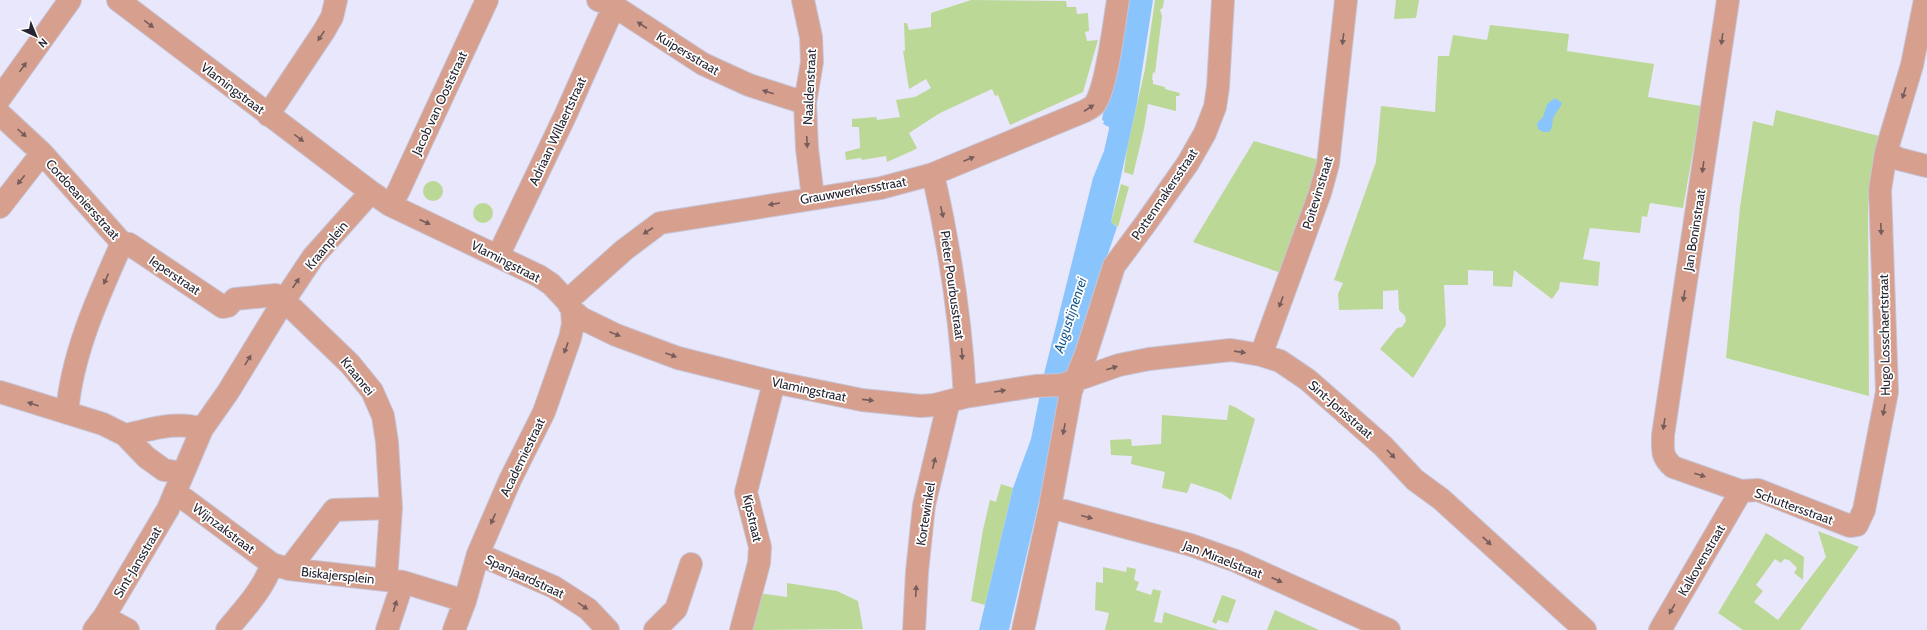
<svg xmlns="http://www.w3.org/2000/svg" width="1927" height="630" viewBox="0 0 1927 630" font-family="Cabin,sans-serif">
<style>
.green{fill:#bcd896}
.water{fill:#89c5fc}
.lines{fill:none;stroke-linecap:round;stroke-linejoin:round}
.minor-casing{stroke:#c6c4d7;stroke-width:24}
.minor{stroke:#d7a08e;stroke-width:22}
.oneway{fill:#765c5b}
.labels{text-anchor:middle;dominant-baseline:central;stroke-width:3.5;stroke-linejoin:round;paint-order:stroke}
.street-label{font-size:13px;fill:#272531;stroke:#fff}
.water-label{font-size:14px;font-style:italic;fill:#1a5b8d;stroke:#fff}
</style>
<rect width="100%" height="100%" fill="#e9e7fb"/>
<path class="green" d="M971,0l95,1 1,6h9l1,7 11,-1 1,18 -4,1 2,9 11,-1 -15,52 -73,33 -12,-30 -3,1 -3,-7 -52,24 -31,20 8,15 -3,2 -27,12 -1,-6 -24,4 -1,-2 -15,2 -1,-8 15,-4 -1,-21h-7v-8l24,-2 1,3 23,-3 -4,-17 19,-3 16,-9 -5,-9 -17,10 -6,-38h2l-1,-28h3l2,7 22,-3v-14z
M1155,0h9l-1,7 -3,3 2,6 -7,57 -2,-1 -1,8h1v4l12,3v2l15,4 -1,3h-3v15l-28,-7 -4,25 -11,46 -9,-3 3,-24 18,-79z
M1396,0h23l-3,18 -22,1z
M1490,25l79,9 -2,17 87,13 -6,33 53,9 -18,102 -33,-5 -3,14 -5,-1 -2,17 -50,-5 -7,31 17,3 -2,24 -38,-4 -1,7 -7,10 -38,-29 -2,17 -19,-1v-15l-25,-1v15h-24l2,40 -33,53 -33,-29 17,-21 5,-1 4,-6 -1,-5 -6,-6 -1,-20 -15,1v18l-44,1 -1,-16 5,-11 -9,-3 42,-118 5,-56 54,6 3,-56h11l4,-21 34,5z
M1776,110l103,26 -11,69 1,191 -143,-38 14,-151 13,-86 20,5z
M1254,141l65,19 -38,113 -88,-31z
M423 191a10 10 0 1 1 20 0a10 10 0 1 1-20 0Z
M1121,184l8,3 -11,40 -7,-5z
M473 213a10 10 0 1 1 20 0a10 10 0 1 1-20 0Z
M1229,405l6,2 20,12 -24,81 -10,-7 -30,-10 -4,10 -25,-5 3,-16 -34,-8 1,-8 -21,-1 -1,-15 21,-1 1,7 29,-2 1,-29 65,5z
M1001,484l12,4 -28,117 -14,-4 12,-71 7,-30 6,2z
M1818,531l41,16 -59,83h-57l-25,-17 48,-80 38,24 -1,23 -9,-7 3,-5 -8,-8 -5,-1 -3,4 -6,-4 -19,26 7,6 -9,11 24,18 48,-63z
M1103,567l23,5 1,-5 9,2 -2,11 5,2 -3,8 15,5 2,-6 8,2 -7,31 8,1 2,-11 55,18h-114l4,-17 -14,-3 1,-28 7,1z
M787,583l50,8 21,10 5,28 -113,1 8,-37 29,4z
M1222,595l14,5 -8,23 -10,-3 -2,4 -4,-2z
M1275,610l44,20h-52z"/>
<path class="water" d="M1123,0h30l-16,103 -26,119 6,5 -47,140c-10,12 -14,31 -10,45l-51,218h-30l34,-142 18,-49 13,-65 49,-196 11,-27 5,-22v-2l-6,-3 1,-3 -2,-1z
M1555,98l7,5c-2,6 -7,10 -9,16 -1,5 0,9 -4,13h-6l-5,-3 -1,-6 6,-6 4,-13z"/>
<g class="lines">
<g class="minor-casing">
<path id="minor" d="M118,0l253,192 19,13 149,71 12,8 16,17 5,9 9,8 35,17 62,23 96,24 88,18 59,6 13,-1 31,-8 70,-11 27,-1 57,-20 30,-6 82,-9 30,5 19,6 28,19 75,66 32,34 26,19 144,131
M598,0l16,6 89,58 46,21 56,18
M803,0l8,37 1,25 -7,41 2,45 6,50
M1728,0l-65,435c0,16 -2,21 10,32l68,24 17,-1 92,36 7,-1 7,-15 23,-118 -7,-202 6,-38 26,-87 13,-65
M0,98l70,-98
M0,114l42,39 80,90
M268,115l56,-84 8,-14 4,-17
M1886,152l13,7 28,7
M933,174c17,74 28,147 32,223
M390,205l8,-13 89,-192
M0,207l42,-54
M122,243l7,1 94,63 5,-1 7,-7 41,-4 17,14 57,55 22,27 11,25 4,26 4,66 -5,72
M498,256l67,-140 49,-110
M567,301l57,-51 36,-27 221,-35 52,-14 152,-63c3,-2 8,-4 10,-7 12,-18 19,-80 23,-104
M1261,355l59,-162 8,-29 18,-164
M0,392l103,32 22,11 21,22 18,13 19,3
M67,413c5,-60 31,-116 55,-170
M125,435c25,-5 52,-15 77,-6
M175,492l97,72 17,5 114,13 62,19
M1050,507l141,38 45,16 153,69
M478,554l76,33 34,22 20,21
M289,569l45,-59 57,-2
M104,617l24,13
M94,630l10,-13 64,-108 34,-80 26,-37 55,-90 30,-45 58,-65
M227,630c17,-21 36,-40 45,-66
M387,630l16,-48
M454,630l11,-29 13,-47 32,-74 34,-68 26,-74 3,-14 -1,-14
M655,630l21,-21 15,-45
M741,630l18,-67 1,-16 -14,-55 28,-110
M914,630l3,-58 7,-67 25,-104
M1023,630l27,-123 21,-116 15,-37 28,-88 32,-43 42,-60 17,-30 10,-26 3,-20 5,-87
M1660,630l81,-139"/>
</g>
<use href="#minor" class="minor"/>
</g>
<defs><path id="oneway-solid" d="M-6-.8H1V-3.2L6.5 0L1 3.2V.8H-6Z"/></defs>
<g class="oneway">
<use href="#oneway-solid" transform="translate(149 24) rotate(37)"/>
<use href="#oneway-solid" transform="translate(642 25) rotate(-147)"/>
<use href="#oneway-solid" transform="translate(321 36) rotate(123)"/>
<use href="#oneway-solid" transform="translate(1343 39) rotate(97)"/>
<use href="#oneway-solid" transform="translate(1722 39) rotate(98)"/>
<use href="#oneway-solid" transform="translate(23 67) rotate(-55)"/>
<use href="#oneway-solid" transform="translate(768 92) rotate(-162)"/>
<use href="#oneway-solid" transform="translate(1904 93) rotate(107)"/>
<use href="#oneway-solid" transform="translate(1089 108) rotate(-33)"/>
<use href="#oneway-solid" transform="translate(22 133) rotate(42)"/>
<use href="#oneway-solid" transform="translate(299 138) rotate(37)"/>
<use href="#oneway-solid" transform="translate(807 142) rotate(87)"/>
<use href="#oneway-solid" transform="translate(969 159) rotate(-23)"/>
<use href="#oneway-solid" transform="translate(1703 167) rotate(98)"/>
<use href="#oneway-solid" transform="translate(21 180) rotate(129)"/>
<use href="#oneway-solid" transform="translate(774 204) rotate(171)"/>
<use href="#oneway-solid" transform="translate(942 212) rotate(77)"/>
<use href="#oneway-solid" transform="translate(425 222) rotate(25)"/>
<use href="#oneway-solid" transform="translate(1881 229) rotate(88)"/>
<use href="#oneway-solid" transform="translate(648 231) rotate(147)"/>
<use href="#oneway-solid" transform="translate(106 279) rotate(114)"/>
<use href="#oneway-solid" transform="translate(296 283) rotate(-56)"/>
<use href="#oneway-solid" transform="translate(1684 296) rotate(99)"/>
<use href="#oneway-solid" transform="translate(1281 302) rotate(110)"/>
<use href="#oneway-solid" transform="translate(615 334) rotate(22)"/>
<use href="#oneway-solid" transform="translate(566 348) rotate(110)"/>
<use href="#oneway-solid" transform="translate(1240 352) rotate(8)"/>
<use href="#oneway-solid" transform="translate(962 354) rotate(86)"/>
<use href="#oneway-solid" transform="translate(671 355) rotate(20)"/>
<use href="#oneway-solid" transform="translate(248 360) rotate(-58)"/>
<use href="#oneway-solid" transform="translate(1112 368) rotate(-17)"/>
<use href="#oneway-solid" transform="translate(1000 391) rotate(-9)"/>
<use href="#oneway-solid" transform="translate(868 400) rotate(6)"/>
<use href="#oneway-solid" transform="translate(33 404) rotate(-161)"/>
<use href="#oneway-solid" transform="translate(1884 410) rotate(101)"/>
<use href="#oneway-solid" transform="translate(1664 424) rotate(99)"/>
<use href="#oneway-solid" transform="translate(1064 429) rotate(101)"/>
<use href="#oneway-solid" transform="translate(1391 454) rotate(46)"/>
<use href="#oneway-solid" transform="translate(934 463) rotate(-77)"/>
<use href="#oneway-solid" transform="translate(1700 475) rotate(18)"/>
<use href="#oneway-solid" transform="translate(1087 517) rotate(15)"/>
<use href="#oneway-solid" transform="translate(493 519) rotate(114)"/>
<use href="#oneway-solid" transform="translate(1487 541) rotate(43)"/>
<use href="#oneway-solid" transform="translate(1277 580) rotate(24)"/>
<use href="#oneway-solid" transform="translate(916 591) rotate(-87)"/>
<use href="#oneway-solid" transform="translate(395 606) rotate(-73)"/>
<use href="#oneway-solid" transform="translate(583 606) rotate(34)"/>
<use href="#oneway-solid" transform="translate(1672 609) rotate(120)"/>
</g>
<g class="labels">
<g class="street-label">
<text transform="translate(688 53) rotate(31)">Kuipersstraat</text>
<text transform="translate(809 87) rotate(-87)">Naaldenstraat</text>
<text transform="translate(233 88) rotate(37)">Vlamingstraat</text>
<text transform="translate(439 103) rotate(-65)">Jacob van Ooststraat</text>
<text transform="translate(557 131) rotate(-65)">Adriaan Willaertstraat</text>
<text transform="translate(853 190) rotate(-10)">Grauwwerkersstraat</text>
<text transform="translate(1317 193) rotate(-73)">Poitevinstraat</text>
<text transform="translate(1164 194) rotate(-56)">Pottenmakersstraat</text>
<text transform="translate(83 199) rotate(48)">Cordoeaniersstraat</text>
<text transform="translate(1694 230) rotate(-81)">Jan Boninstraat</text>
<text transform="translate(326 245) rotate(-50)">Kraanplein</text>
<text transform="translate(506 261) rotate(27)">Vlamingstraat</text>
<text transform="translate(175 275) rotate(34)">Ieperstraat</text>
<text transform="translate(953 285) rotate(82)">Pieter Pourbusstraat</text>
<text transform="translate(1884 335) rotate(-91)">Hugo Losschaertstraat</text>
<text transform="translate(358 376) rotate(51)">Kraanrei</text>
<text transform="translate(809 389) rotate(12)">Vlamingstraat</text>
<text transform="translate(1341 409) rotate(41)">Sint-Jorisstraat</text>
<text transform="translate(522 457) rotate(-64)">Academiestraat</text>
<text transform="translate(1794 506) rotate(20)">Schuttersstraat</text>
<text transform="translate(925 514) rotate(-81)">Kortewinkel</text>
<text transform="translate(753 518) rotate(77)">Kipstraat</text>
<text transform="translate(224 528) rotate(37)">Wijnzakstraat</text>
<text transform="translate(1223 559) rotate(21)">Jan Miraelstraat</text>
<text transform="translate(1701 560) rotate(-60)">Kalkovenstraat</text>
<text transform="translate(137 562) rotate(-59)">Sint-Jansstraat</text>
<text transform="translate(338 575) rotate(6)">Biskajersplein</text>
<text transform="translate(525 576) rotate(25)">Spanjaardstraat</text>
</g>
<g class="water-label">
<text transform="translate(1070 315) rotate(-72)">Augustijnenrei</text>
</g>
</g>
<g transform="translate(36 36) rotate(136)" stroke="#ffffff" stroke-width="3" paint-order="stroke">
<path d="M0-3L7 15L0 10L-7 15Z" fill="#272531"/>
<text y="-6" font-size="11" font-weight="bold" text-anchor="middle" fill="#272531">N</text>
</g>
</svg>
